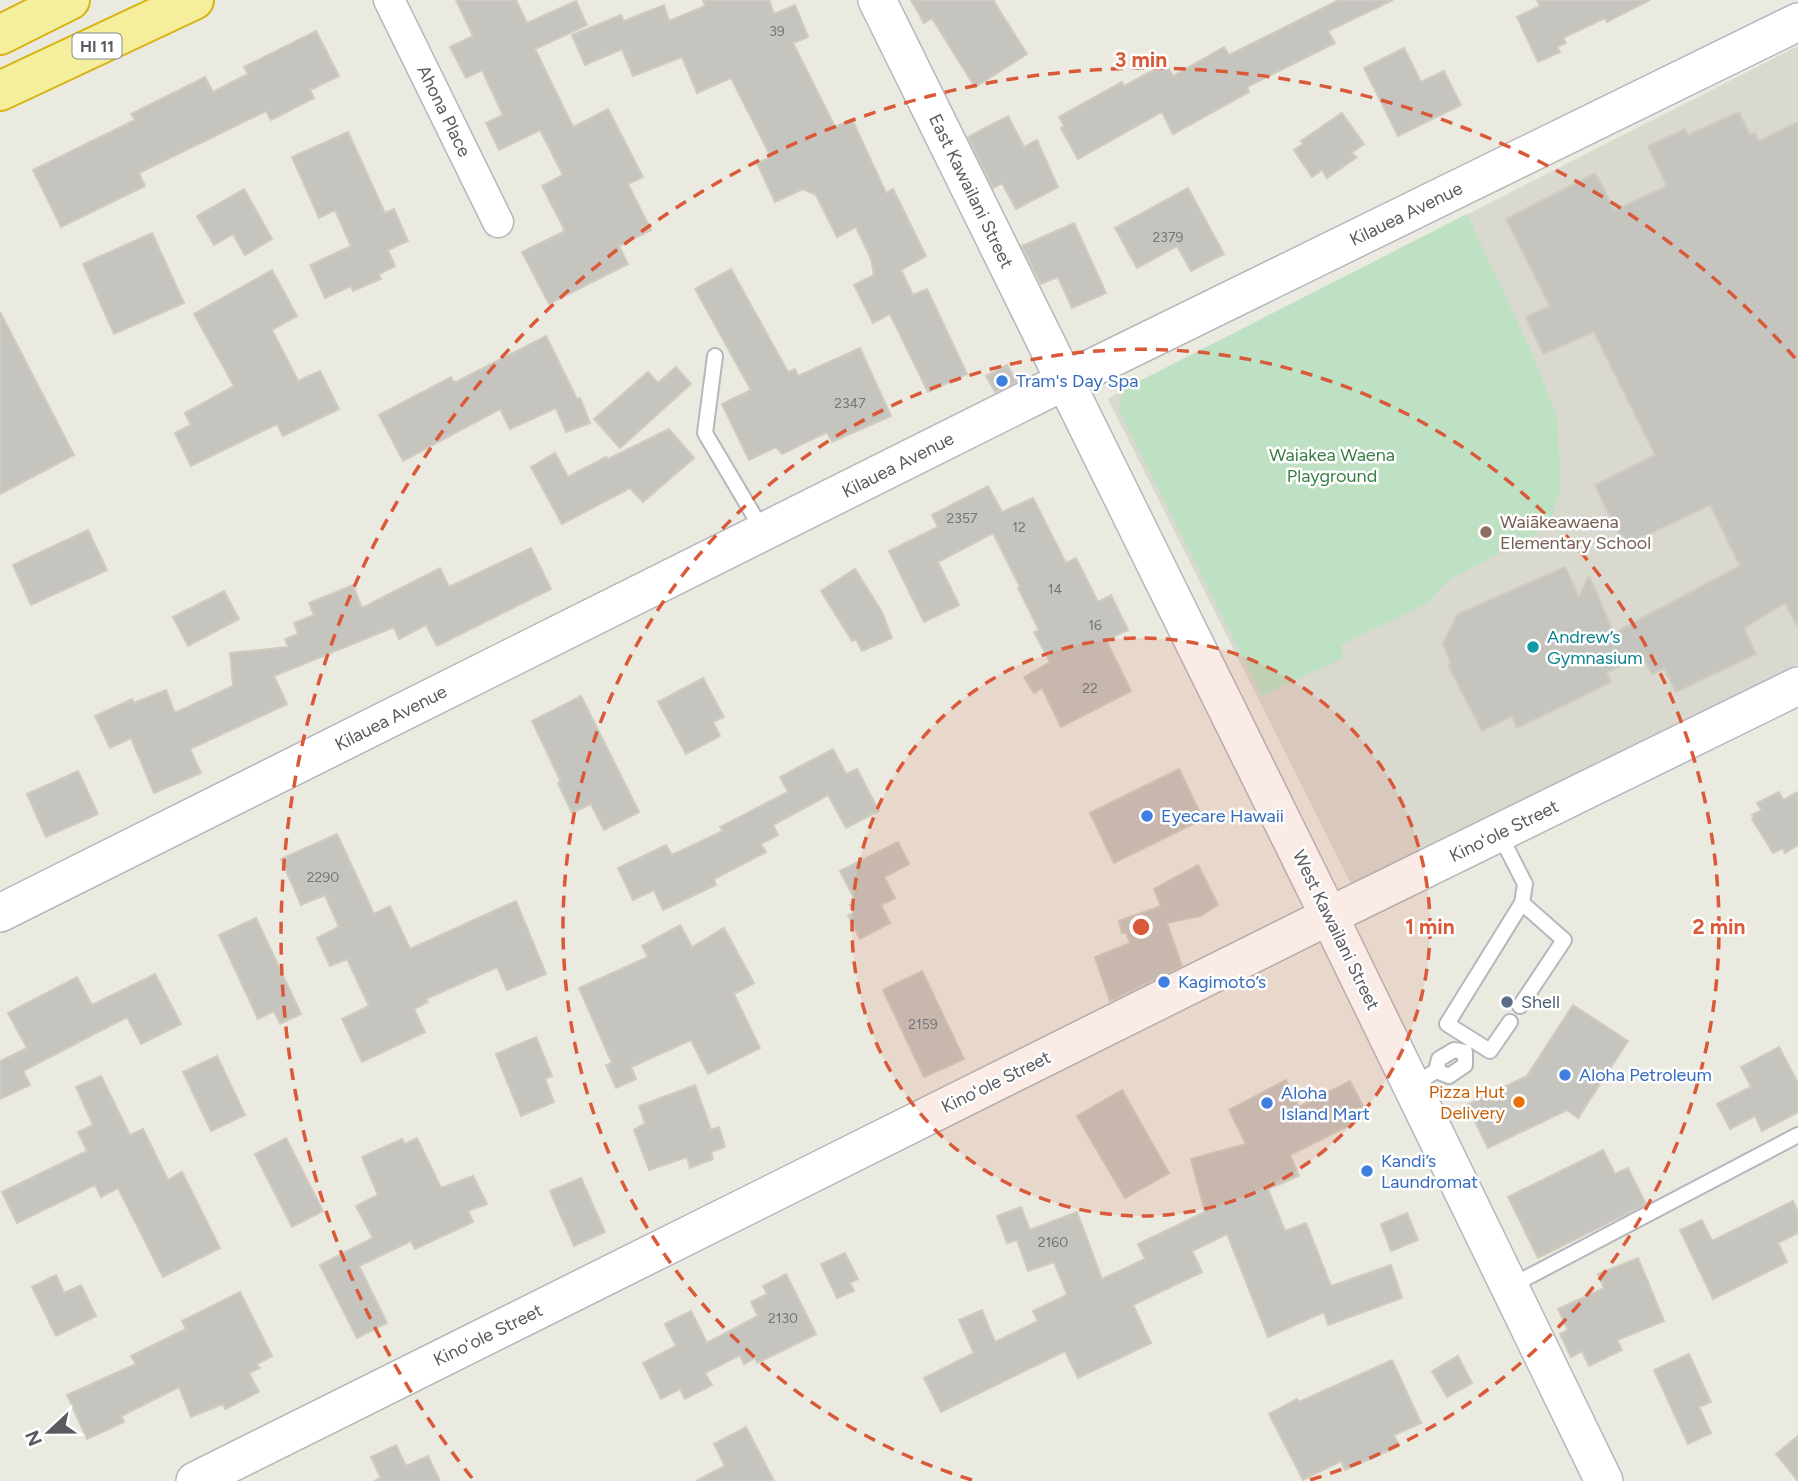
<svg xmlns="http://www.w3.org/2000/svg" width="1798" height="1481" viewBox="0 0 1798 1481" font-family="Figtree,sans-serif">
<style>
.education{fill:#dad9cf}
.green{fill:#bee1c3}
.building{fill:#c6c4be;stroke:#cfccbf;stroke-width:2}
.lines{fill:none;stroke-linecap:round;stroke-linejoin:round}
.service-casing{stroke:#b6b7bc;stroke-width:18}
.minor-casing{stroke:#b6b7bc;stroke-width:33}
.tertiary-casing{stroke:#b6b7bc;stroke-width:40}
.trunk-casing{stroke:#d8b413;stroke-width:42}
.service{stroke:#fff;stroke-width:14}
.minor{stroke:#fff;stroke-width:30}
.tertiary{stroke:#fff;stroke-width:37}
.trunk{stroke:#f5ee9c;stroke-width:38}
.ring{fill:none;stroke:#d95938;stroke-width:3.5;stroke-dasharray:12 9}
.shop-dot{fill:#3f7fe0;stroke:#fff;stroke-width:2.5}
.education-dot{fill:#8d6e63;stroke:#fff;stroke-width:2.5}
.culture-dot{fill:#0f9aa8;stroke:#fff;stroke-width:2.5}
.service-dot{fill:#5c6f8a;stroke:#fff;stroke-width:2.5}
.food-dot{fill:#e8710a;stroke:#fff;stroke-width:2.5}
.labels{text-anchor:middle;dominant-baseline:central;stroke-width:5;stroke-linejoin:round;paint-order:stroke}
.number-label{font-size:14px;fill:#747578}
.shield{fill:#fff;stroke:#8b8c90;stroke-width:2}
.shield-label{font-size:16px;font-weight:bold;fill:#595b60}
.street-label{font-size:18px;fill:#595b60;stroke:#fff}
.shop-label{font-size:18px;fill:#366cbe;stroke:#fff;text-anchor:start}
.park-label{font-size:18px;fill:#3a7e46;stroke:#fff}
.education-label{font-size:18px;fill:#785e54;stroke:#fff;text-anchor:start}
.culture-label{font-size:18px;fill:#0d838f;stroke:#fff;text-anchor:start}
.service-label{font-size:18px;fill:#4e5e75;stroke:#fff;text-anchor:start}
.food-label{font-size:18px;fill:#c56008;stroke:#fff;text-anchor:end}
.centre{fill:#d95938;stroke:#fff;stroke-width:3.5}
.ring-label{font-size:21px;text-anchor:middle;font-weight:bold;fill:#d95938;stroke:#fff;stroke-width:5;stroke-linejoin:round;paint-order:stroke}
</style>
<rect width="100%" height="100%" fill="#ebeae0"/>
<path class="education" d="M1798,46v619l-447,219 -243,-485 18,-11z"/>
<path class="green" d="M1467,214l65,139 25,63 4,70 -12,41 -102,54 -19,22 -87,42 2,13 -81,38 -143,-286 1,-10 6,-12z"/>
<path class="building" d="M456,0h60l11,23 49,-22 11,24 -52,24 38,78 35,-18 35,68 -15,7 23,46 -32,16 9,18 -79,40 -27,-52 43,-21 -23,-45 21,-11 -23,-45 -41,20 -13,-27 17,-8 -21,-45 -16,8 -16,-31 23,-11z
M703,0h66l5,14 21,-9 13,32 -15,6 42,84 17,-8 34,74 7,-4 33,67 -25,14 12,25 14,-6 40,85 -39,18 -38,-78 -17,9 -19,-38 20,-10 -3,-16 -15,-32 -19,10 -21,-42 -13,-6 -28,13 -18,-39 14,-6 -40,-79 -34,15 -15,-36 -49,19 -11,-27 -37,16 -13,-30 49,-20 3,6 40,-16 5,16 36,-15z
M911,0h82l34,54 -52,33 -43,-69 -8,5z
M1339,0h54l-65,31 7,12 -88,44 2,5 -76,42 -11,-22 -84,47 -17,-31 3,-2 -5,-9 63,-35 2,4 42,-23 7,13 51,-29 5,8z
M1537,0h113l-43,22 -2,-4 -42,20 3,5 -9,4 3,5 -22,10 -21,-45 23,-11z
M316,31l23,45 -29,14 4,8 -43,22 -5,-9 -127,62 6,13 -84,41 -28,-57 102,-50 -4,-6 74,-37 8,15 35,-18 -4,-7z
M1404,48l17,34 23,-11 17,34 -63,31 -34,-68z
M1739,112l11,23 5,-2 4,8 39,-19v505l-13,-24 -41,25 12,26 -80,38 -12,-24 -12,6 -10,-19 -35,18 4,9 -94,46 -5,-12 -30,15 -34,-66 3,-1 -8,-21 15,-29 107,-47 14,30 10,-21 25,57 126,-67 -30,-61 -86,41 -29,-61 60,-30 -61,-123 -51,22 -17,-37 24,-11 -44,-87 89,-46 20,37 52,-24 -19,-40 37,-17 3,6z
M1342,113l22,31 -13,9 6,4 -30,21 -5,-8 -10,7 -18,-27 9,-6 -2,-3z
M1008,116l16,31 13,-7 21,47 -42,22 -14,-26 -9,5 -25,-51z
M348,132l37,81 9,-4 14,32 -20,9 7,16 -16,8 2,5 -28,12 -2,-5 -26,12 -15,-33 41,-19 -16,-36 -16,8 -27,-61z
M1188,188l36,66 -33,17 -14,-25 -40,22 -22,-40z
M244,189l28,50 -27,16 -12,-21 -19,11 -17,-29z
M1074,223l32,70 -34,15 -14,-31 -17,7 -19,-38z
M152,233l32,70 -70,31 -31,-70z
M731,269l57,103 7,-3 3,7 62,-28 31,68 -59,26 -5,-10 -45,22 -6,-7 -27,13 -27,-56 29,-14 -56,-101z
M272,270l25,46 -25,14 26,51 22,-10 19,38 -56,27 -6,-12 -86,42 -16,-33 16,-8 -6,-12 49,-27 -40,-72z
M0,312l74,143 -74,39z
M546,336l31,63 3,-1 10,25 -24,9 -10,-24 -46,21 -10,-20 -97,52 -24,-46 72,-38 3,6z
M1007,365l10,17 -22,10 -9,-16z
M676,367l15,17 -71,64 -26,-29 54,-47 10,11z
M669,429l25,29 -51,44 -13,-14 -68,36 -31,-57 24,-14 13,24 38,-20 2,2z
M988,486l14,26 31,-14 33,65 10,-5 22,44 13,-7 17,35 -22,10 25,51 -70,36 -19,-39 -8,5 -10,-16 26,-15 -16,-30 5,-2 -21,-42 2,-1 -27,-54 -55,29 21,43 -35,17 -35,-71 49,-24 -6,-12z
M88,530l19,40 -76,35 -18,-40z
M531,548l20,41 -114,57 -11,-21 -27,14 -5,-12 -120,49 13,28 -97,45 11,24 -47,20 -23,-55 -21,10 -15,-32 37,-17 2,4 32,-13 9,23 58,-27 -3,-33 58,-6 -3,-8 13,-5 -4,-11 20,-8 -5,-12 44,-18 9,23 78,-40 9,19z
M855,569l27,43 10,26 -30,13 -6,-12 -4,2 -31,-50z
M224,591l15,28 -51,27 -15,-29z
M703,678l21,39 -11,5 7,14 -34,18 -28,-52z
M581,696l58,116 -35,18 -13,-26 -19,9 -14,-30 3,-1 -29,-61z
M833,749l13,25 11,-5 22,42 -33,17 -18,-33 -55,30 5,10 -17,9 5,8 -52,27 2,6 -53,25 -9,-20 -21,10 -15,-32 48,-23 6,10 51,-24 -3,-4 68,-35 -8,-15z
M1179,769l24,50 -89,44 -24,-50z
M78,771l20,43 -52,23 -19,-43z
M1779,792l4,8 15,-8v53l-13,8 -2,-5 -10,5 -21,-34 2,-1 -2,-3 9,-5 -4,-7z
M337,834l37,80 16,-8 20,43 106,-48 30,73 -39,16 -10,-23 -71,32 2,3 -14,7 11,23 -63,30 -20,-43 27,-13 -22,-47 -17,7 -13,-28 22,-11 -14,-32 -24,10 -20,-46z
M898,842l11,22 -25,13 11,21 -14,7 9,18 -30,16 -12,-24 6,-2 -4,-8 6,-3 -16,-31z
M1198,865l20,40 -18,11 -33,7 15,43 -72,35 -15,-44 35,-14 -4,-10h-4l-3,-12 42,-15 -7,-17z
M256,918l45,96 -21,10 -6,-13 -16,8 -39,-84z
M680,925l12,22 32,-19 30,55 -20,11 26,54 -52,26 -17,-34 -60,27 5,12 -20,9 -10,-23 6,-2 -33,-75 69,-31 -6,-11z
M922,971l42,88 -40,18 -41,-87z
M155,974l26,50 -40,20 -14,-27 -104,54 7,14 -30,14v-38l27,-13 -19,-35 69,-36 15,28z
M1573,1005l55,36 -50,77 -11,-8 -79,38 -21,-43 60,-29z
M536,1037l16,39 -7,3 9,23 -33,14 -25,-62z
M1779,1047l19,36v29l-36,19 -7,-15 -25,13 -13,-25 34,-17 -10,-20z
M217,1056l28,59 -34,16 -28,-59z
M101,1076l29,59 13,-6 25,51 14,-8 38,76 -57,29 -45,-89 -17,9 -6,-12 -78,38 -15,-31 85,-41 -9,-19 15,-7 -17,-38z
M1286,1080l13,27 51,-26 18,35 -78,39 9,21 -31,13 17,42 21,-8 25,63 60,-21 11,33 -74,27 -4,-13 -56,25 -41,-103 -35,17 10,21 -69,33 18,38 -73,35 -13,-27 -124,61 -17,-34 50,-25 -15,-33 23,-10 13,32 43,-21 -5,-10 34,-16 -13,-33 -26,9 -11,-31 -10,3 -10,-27 24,-9 9,23 47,-18 25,67 43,-20 -7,-15 67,-32 -14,-53 55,-15 -17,-34z
M695,1085l16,45 8,-3 6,20 -14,5 2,7 -23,9 -3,-11 -38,13 -15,-40 11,-7 -6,-17z
M1122,1090l47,83 -44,25 -48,-82z
M286,1138l37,73 -31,16 -37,-73z
M417,1138l24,50 32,-12 14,28 -19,7 5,11 -58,27 -4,-8 -52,25 28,57 -30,15 -37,-73 53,-27 -17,-32 22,-11 -16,-38 40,-18 3,5z
M1603,1150l12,24 13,-6 18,36 -108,54 -30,-61z
M581,1178l24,54 -31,14 -24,-55z
M1793,1201l5,11v21l-20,10 9,19 -74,37 -33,-69 22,-10 10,21z
M1407,1213l11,27 -27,11 -10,-27z
M845,1253l13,26 -8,4 4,8 -17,7 -16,-34z
M1638,1258l26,63 -47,19 5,10 -33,16 -7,-15 -11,6 -11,-23 8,-4 -10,-21 46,-21 -6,-14z
M786,1274l30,60 -59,29 -2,-5 -11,6 -4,-9 -35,18 7,12 -27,14 -5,-10 -19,10 -18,-36 33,-17 -11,-22 26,-13 16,32 51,-27 -7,-14 16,-8 -4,-8z
M56,1275l8,18 17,-8 15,31 -40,20 -24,-49z
M240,1292l32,64 -15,8 3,4 -11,5 10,19 -34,17 -2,-5 -32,13 -12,-30 -58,29 3,6 -37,17 -20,-44 69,-31 -5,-8 55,-27 -4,-8z
M1689,1354l22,48 -12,5 12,26 -23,11 -34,-74z
M1458,1356l14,27 -25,14 -15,-26z
M1392,1360l29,63 -27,12 5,11 -54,24 -4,-9 -38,19 -34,-66 28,-15 2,3z
M746,1427l28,54h-78l29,-15 -11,-22z
M1798,1436v45l-22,-27z
M396,1445l10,21 22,-10 12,25h-66l7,-3 -10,-21z"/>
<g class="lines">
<g class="service-casing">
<path id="service" d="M715,356l-10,77 58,98
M1499,833l26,51 -3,19 42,37 -44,66
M1510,1022l-20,29 -43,-27 75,-121
M1413,1085l23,-14 3,-12 15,-9 11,2v13l-16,11 -13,-5
M1509,1287l289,-152"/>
</g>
<g class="minor-casing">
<path id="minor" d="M389,0l109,222"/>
</g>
<g class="tertiary-casing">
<path id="tertiary" d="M877,0l452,916 275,565
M0,913l1065,-532 733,-359
M195,1481l1134,-565 469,-230"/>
</g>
<g class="trunk-casing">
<path id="trunk" d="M0,35l70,-35
M0,91l194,-91"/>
</g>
<use href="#service" class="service"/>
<use href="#minor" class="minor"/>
<use href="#tertiary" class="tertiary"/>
<use href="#trunk" class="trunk"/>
</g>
<circle cx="1141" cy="927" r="289" fill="#d95938" fill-opacity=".12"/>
<g class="ring">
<circle cx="1141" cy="927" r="289"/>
<path d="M972 1480A578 578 0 1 1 1310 1480"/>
<path d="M472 1478A867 867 0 0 1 1795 358"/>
</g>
<g class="shop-dot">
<circle cx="1002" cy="381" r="7"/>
<circle cx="1147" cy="816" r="7"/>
<circle cx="1164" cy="982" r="7"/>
<circle cx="1565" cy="1075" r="7"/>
<circle cx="1267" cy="1103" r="7"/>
<circle cx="1367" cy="1171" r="7"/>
</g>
<circle class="education-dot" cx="1486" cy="532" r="7"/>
<circle class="culture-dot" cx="1533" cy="647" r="7"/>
<circle class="service-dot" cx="1507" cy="1002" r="7"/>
<circle class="food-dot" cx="1519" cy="1102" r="7"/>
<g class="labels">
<g class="number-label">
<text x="777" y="31">39</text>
<text x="1168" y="237">2379</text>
<text x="850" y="403">2347</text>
<text x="962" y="518">2357</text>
<text x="1019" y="527">12</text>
<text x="1055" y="589">14</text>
<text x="1095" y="625">16</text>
<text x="1090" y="688">22</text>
<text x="323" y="877">2290</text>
<text x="923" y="1024">2159</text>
<text x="1053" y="1242">2160</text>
<text x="783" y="1318">2130</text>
</g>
<rect class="shield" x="72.5" y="33.5" width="49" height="25" rx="5"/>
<g class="shield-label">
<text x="97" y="46">HI 11</text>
</g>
<g class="street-label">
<text transform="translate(444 111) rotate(64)">Ahona Place</text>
<text transform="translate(971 191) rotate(64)">East Kawailani Street</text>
<text transform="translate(1406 214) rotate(-26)">Kilauea Avenue</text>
<text transform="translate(898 465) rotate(-27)">Kilauea Avenue</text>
<text transform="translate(391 718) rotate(-27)">Kilauea Avenue</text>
<text transform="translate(1504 831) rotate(-26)">Kinoʻole Street</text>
<text transform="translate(1336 930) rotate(64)">West Kawailani Street</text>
<text transform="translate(996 1082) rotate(-26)">Kinoʻole Street</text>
<text transform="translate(488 1335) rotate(-26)">Kinoʻole Street</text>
</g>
<g class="shop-label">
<text x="1016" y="381">Tram's Day Spa</text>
<text x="1161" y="816">Eyecare Hawaii</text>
<text x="1178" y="982">Kagimoto’s</text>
<text x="1579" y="1075">Aloha Petroleum</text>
<text x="1281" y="1093">Aloha<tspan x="1281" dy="21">Island Mart</tspan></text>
<text x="1381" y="1161">Kandi’s<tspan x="1381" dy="21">Laundromat</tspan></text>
</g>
<g class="park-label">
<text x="1332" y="455">Waiakea Waena<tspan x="1332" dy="21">Playground</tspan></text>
</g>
<g class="education-label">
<text x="1500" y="522">Waiākeawaena<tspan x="1500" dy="21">Elementary School</tspan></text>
</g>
<g class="culture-label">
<text x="1547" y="637">Andrew’s<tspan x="1547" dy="21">Gymnasium</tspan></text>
</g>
<g class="service-label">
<text x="1521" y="1002">Shell</text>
</g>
<g class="food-label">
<text x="1505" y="1092">Pizza Hut<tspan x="1505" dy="21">Delivery</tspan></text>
</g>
</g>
<circle cx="1141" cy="927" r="10" class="centre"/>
<g class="ring-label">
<text x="1141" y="67">3 min</text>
<text x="1430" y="934">1 min</text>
<text x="1719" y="934">2 min</text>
</g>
<g transform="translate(49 1432) rotate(248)" stroke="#ffffff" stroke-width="5" paint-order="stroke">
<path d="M0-5L12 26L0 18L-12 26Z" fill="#595b60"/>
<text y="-10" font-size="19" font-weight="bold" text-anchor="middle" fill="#595b60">N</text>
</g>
</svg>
